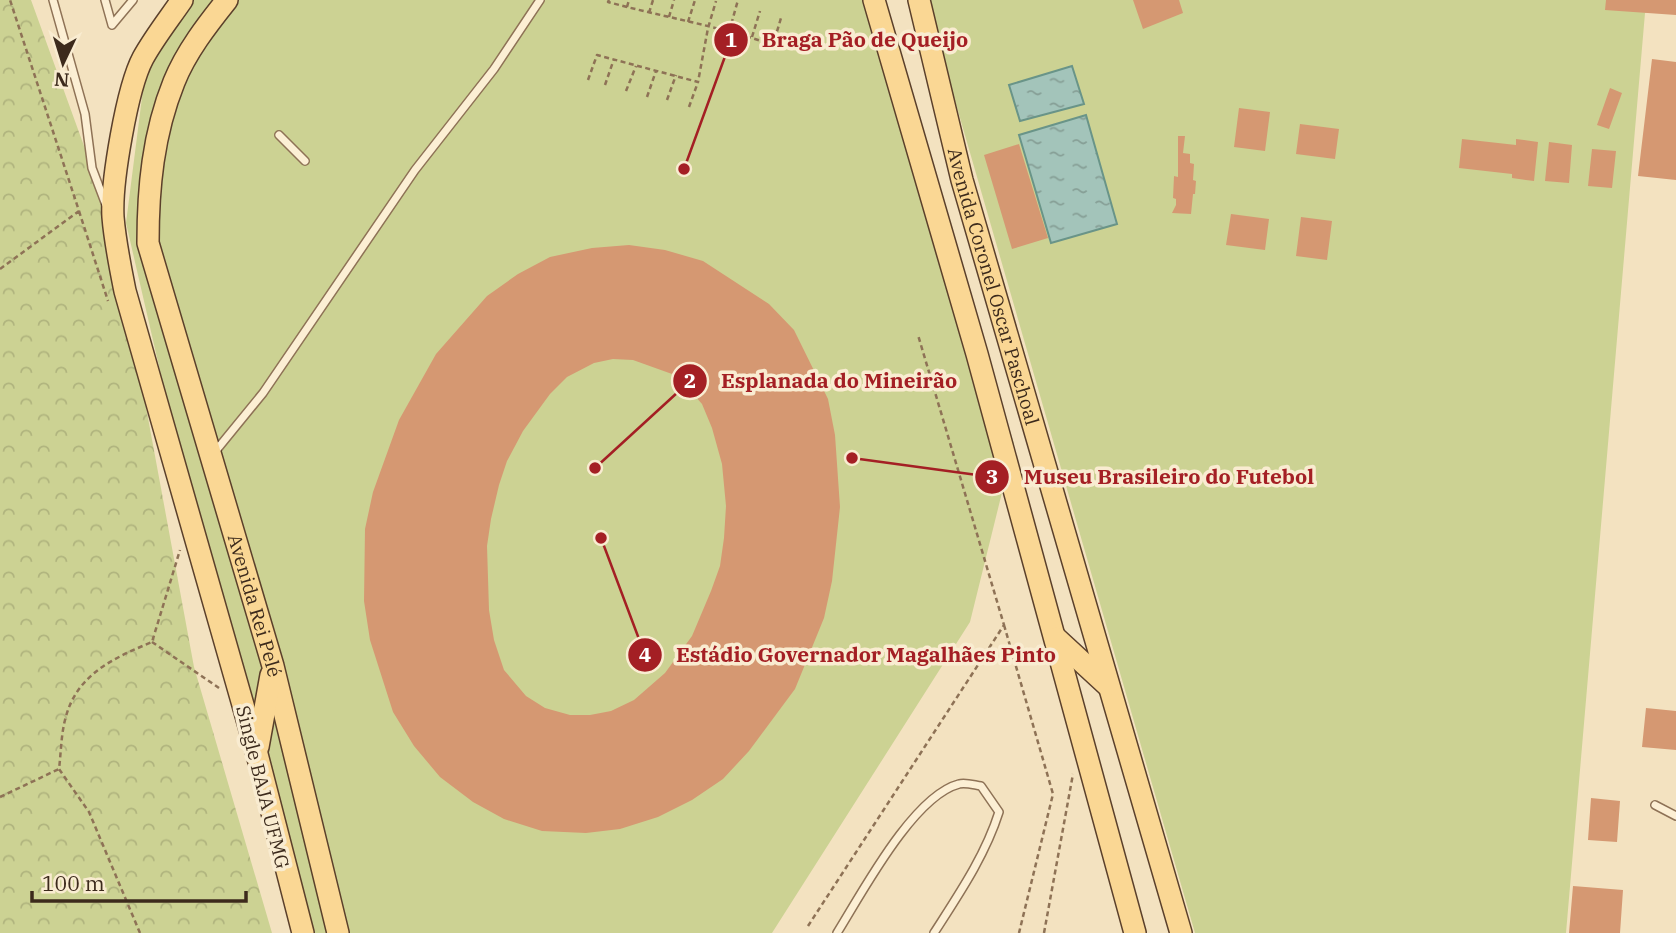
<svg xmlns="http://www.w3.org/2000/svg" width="1676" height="933" viewBox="0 0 1676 933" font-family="'IBM Plex Serif',serif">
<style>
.forest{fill:url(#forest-crowns)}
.green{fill:#ccd293}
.water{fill:url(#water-ripples);stroke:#699488;stroke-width:2}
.building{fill:#d59872;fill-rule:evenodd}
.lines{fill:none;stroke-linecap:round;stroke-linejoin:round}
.service-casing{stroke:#8e7256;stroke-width:10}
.primary-casing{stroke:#5b402b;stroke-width:24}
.path{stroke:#8e7256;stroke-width:2.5;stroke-dasharray:5 3.5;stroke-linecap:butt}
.service{stroke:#fcefd4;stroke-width:7}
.primary{stroke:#fad794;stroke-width:21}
.labels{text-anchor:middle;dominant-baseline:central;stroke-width:7;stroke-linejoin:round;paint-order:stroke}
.street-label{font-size:19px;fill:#3c2a1c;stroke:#f9ecd1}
.leader{fill:none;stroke:#a41f24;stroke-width:2.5}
.callout-dot{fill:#a41f24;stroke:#f9ecd1;stroke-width:2.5}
.mark-label{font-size:21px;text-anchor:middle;font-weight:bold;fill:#fff}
.callout-label{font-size:21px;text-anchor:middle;font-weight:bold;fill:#a41f24;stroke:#f9ecd1;stroke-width:7;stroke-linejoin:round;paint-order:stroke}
</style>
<defs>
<pattern id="forest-crowns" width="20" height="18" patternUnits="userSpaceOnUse" patternTransform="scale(1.75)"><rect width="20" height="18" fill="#ccd293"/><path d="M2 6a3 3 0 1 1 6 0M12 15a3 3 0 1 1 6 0" fill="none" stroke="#b0b47e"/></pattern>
<pattern id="water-ripples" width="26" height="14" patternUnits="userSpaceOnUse" patternTransform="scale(1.75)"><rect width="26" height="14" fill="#a3c4ba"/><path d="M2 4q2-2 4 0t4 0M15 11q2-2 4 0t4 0" fill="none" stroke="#869f96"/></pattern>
</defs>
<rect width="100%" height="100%" fill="#f3e2c0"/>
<path class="forest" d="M0,0h31l61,168 25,82 77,417 78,266h-272z"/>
<path class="green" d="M194,0h689l61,219 70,225 -44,178 -198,311h-460l-124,-441 -62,-269 20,-157z
M926,0h750l-31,13 -79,920h-371z"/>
<path class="water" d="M1072,66l12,38 -64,17 -11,-36z
M1086,115l31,109 -66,19 -32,-108z"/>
<path class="building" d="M1133,0h46l4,13 -40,16z
M1606,0h70v15l-71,-5z
M1652,59l24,3v118l-38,-4z
M1610,88l12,5 -13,36 -12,-4z
M1239,108l31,4 -5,39 -31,-4z
M1300,124l39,5 -4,30 -39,-5z
M1178,136h7l-2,17 7,1v9l4,1 -1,16 3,1 -1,13h-2l-2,20 -19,-1 4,-8v-6l-3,-1 1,-22 4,1z
M1462,139l54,6v-6l22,3 -4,39 -22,-3v-4l-53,-6z
M1549,142l23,3 -3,38 -24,-2z
M1019,144l29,94 -36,11 -28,-94z
M1592,149l24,2 -4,37 -24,-2z
M1231,214l38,5 -4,31 -39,-5z
M1301,217l31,4 -5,39 -31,-4z
M629,245l36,5 38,11 66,43 25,26 34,69 7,36 5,72 -8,74 -8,37 -29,71 -46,62 -26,28 -31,21 -34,17 -38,12 -34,4 -44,-2 -38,-12 -31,-17 -33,-25 -26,-31 -21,-34 -23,-72 -6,-39 1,-72 8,-37 26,-72 37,-66 51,-58 31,-22 32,-17 42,-9zM613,359l20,1 39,14 16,14 14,16 10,24 10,36 4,42 -2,32 -4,28 -9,25 -19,45 -27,37 -31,27 -23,11 -21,4h-20l-25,-7 -19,-12 -22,-26 -10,-30 -5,-30 -2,-64 4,-27 8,-34 8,-24 16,-30 27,-37 17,-17 27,-14z
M1646,708l30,3v39l-34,-3z
M1591,798l29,3 -3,41 -29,-2z
M1573,886l50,4 -3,43h-51z"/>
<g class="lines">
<g class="service-casing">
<path id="service" d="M53,0l32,114 7,54 14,37
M105,0l7,25
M112,25l21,-25
M279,135l26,26
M214,453l49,-60 152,-223 79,-101 46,-69
M1655,805l21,11
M837,933c25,-40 76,-137 122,-149 6,-2 15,1 22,2l18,26c-14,44 -40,82 -65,121"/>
</g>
<g class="primary-casing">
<g id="primary">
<path d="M182,0c-13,19 -28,38 -39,58 -16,30 -32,125 -30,159 2,25 7,49 12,74l132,463 46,179"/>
<path id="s1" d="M227,0c-20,25 -41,52 -53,82 -21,52 -26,106 -26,161l125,423 65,267"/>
<path d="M874,0l103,354 158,579"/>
<path id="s2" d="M919,0l43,180 219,753"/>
<path d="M1056,638l51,47"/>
<path d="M258,747l13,-72"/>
</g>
</g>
<path class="path" d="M609,0l-1,2c55,15 111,24 165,43l8,-27
M627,7l2,-7
M649,13l4,-13
M669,17l5,-17
M688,22l7,-22
M729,32l9,-32
M752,37l8,-26
M588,80l9,-25 101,27 10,-54 8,-27
M605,85l9,-26
M626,91l10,-25
M647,97l9,-26
M667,100l9,-25
M689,107l9,-25
M79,211l29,90
M0,269l79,-58 -69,-211
M1004,625l49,169 -34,139
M152,642l67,46
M0,797l59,-28
M808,926l196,-301 -86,-290
M140,933l-51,-121 -30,-43c2,-16 2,-33 6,-49 11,-46 49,-62 87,-78l28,-92
M1044,933l29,-159"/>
<use href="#service" class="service"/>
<use href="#primary" class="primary"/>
</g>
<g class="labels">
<g class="street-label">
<text stroke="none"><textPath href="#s2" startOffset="296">Avenida Coronel Oscar Paschoal</textPath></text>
<text stroke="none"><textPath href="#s1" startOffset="640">Avenida Rei Pelé</textPath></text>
<text transform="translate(263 787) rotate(76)">Single BAJA UFMG</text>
</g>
</g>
<path class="leader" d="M684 169L731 40M595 468L690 381M852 458L992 477M601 538L645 655"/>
<g class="callout-dot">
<circle cx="684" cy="169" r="7"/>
<circle cx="595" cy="468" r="7"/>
<circle cx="852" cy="458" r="7"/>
<circle cx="601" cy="538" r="7"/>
<circle cx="731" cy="40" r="18"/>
<circle cx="690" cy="381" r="18"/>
<circle cx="992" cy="477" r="18"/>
<circle cx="645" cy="655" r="18"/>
</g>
<g class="mark-label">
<text x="731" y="47">1</text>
<text x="690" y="388">2</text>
<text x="992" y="484">3</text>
<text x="645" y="662">4</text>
</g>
<g class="callout-label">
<text x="865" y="47">Braga Pão de Queijo</text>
<text x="839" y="388">Esplanada do Mineirão</text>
<text x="1169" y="484">Museu Brasileiro do Futebol</text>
<text x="866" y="662">Estádio Governador Magalhães Pinto</text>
</g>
<g transform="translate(63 63) rotate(184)" stroke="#f9ecd1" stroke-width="5" paint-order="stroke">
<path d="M0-5L12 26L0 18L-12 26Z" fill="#3c2a1c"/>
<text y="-10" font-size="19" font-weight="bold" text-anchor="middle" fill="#3c2a1c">N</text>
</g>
<path d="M32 891v10h214v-10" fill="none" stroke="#3c2a1c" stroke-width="3.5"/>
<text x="42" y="891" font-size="21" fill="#3c2a1c" stroke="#f9ecd1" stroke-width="5" paint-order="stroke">100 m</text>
</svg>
